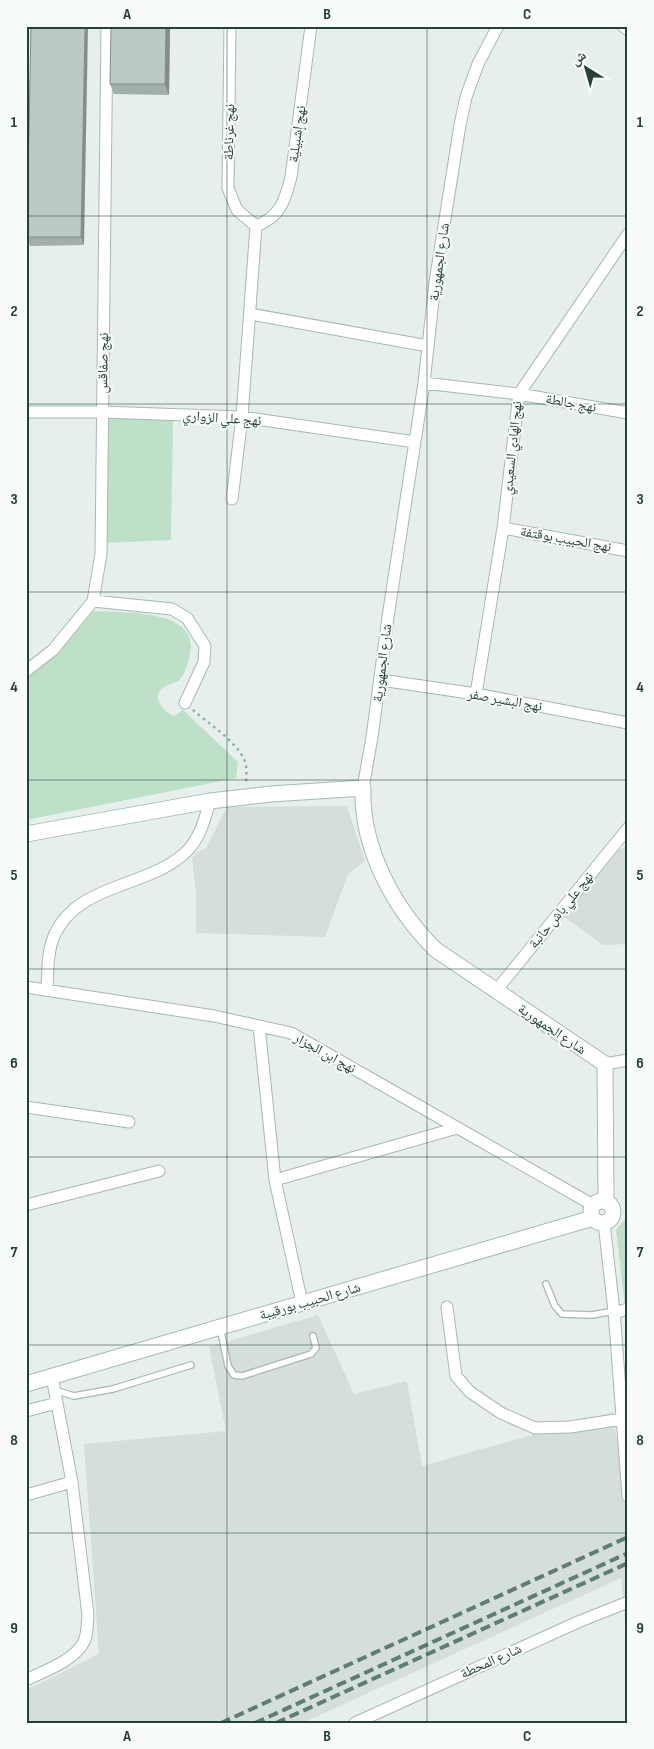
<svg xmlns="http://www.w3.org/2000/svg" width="654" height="1749" viewBox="0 0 654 1749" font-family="'Sofia Sans Condensed','Noto Naskh Arabic',sans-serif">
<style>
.built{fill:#d4dfda}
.green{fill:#bfe0c8}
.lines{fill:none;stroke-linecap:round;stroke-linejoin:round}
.lane-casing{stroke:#a8b8b2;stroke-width:8}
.street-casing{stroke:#a8b8b2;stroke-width:13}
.secondary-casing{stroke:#a4bbb3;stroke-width:17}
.path{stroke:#86b3a5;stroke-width:2.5;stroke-dasharray:2.5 4;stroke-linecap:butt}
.lane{stroke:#fff;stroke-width:5.5}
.street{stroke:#fff;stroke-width:11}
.secondary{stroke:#fff;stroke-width:15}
.rail{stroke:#5f7d75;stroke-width:4;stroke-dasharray:10 5;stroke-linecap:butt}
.wall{fill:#a1aea9}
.shaded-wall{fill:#838d89}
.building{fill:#bbcac4;stroke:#838d89}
.grid{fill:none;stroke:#24423a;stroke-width:1;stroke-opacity:0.55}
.labels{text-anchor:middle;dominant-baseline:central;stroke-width:4;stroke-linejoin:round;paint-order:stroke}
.street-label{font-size:14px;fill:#24423a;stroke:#f7fbf9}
.neatline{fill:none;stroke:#24423a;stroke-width:2}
.grid-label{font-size:16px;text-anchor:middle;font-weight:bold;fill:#24423a}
</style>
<rect width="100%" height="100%" fill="#e6efeb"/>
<path class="built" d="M347,806l18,55 -17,13 -23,63 -129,-4v-40l-4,-34 4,-6 10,-5 21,-41z
M626,846h2v98l-25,1 -40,-29 55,-65z
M318,1315l36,79 53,-13 15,85 191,-54 15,108v133l-7,-75 -319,145h-276v-33l73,-36 -15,-210 142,-13 -17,-84z"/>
<path class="green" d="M112,417l61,4 -2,119 -69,3 3,-119z
M93,611c29,2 107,-3 97,43 -2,9 -4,18 -10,25 -3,4 -9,4 -14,7 -17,9 -4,25 8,30l9,-6 55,52 -2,16 -210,42v-145c26,-19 47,-38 67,-64z
M628,1215v91l-3,1 -9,-77z"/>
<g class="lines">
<g class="lane-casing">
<path id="lane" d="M546,1284l9,22 7,8 30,1 22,-4
M220,1327l8,39 6,9 8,1 69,-22 5,-6 -3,-12
M54,1390l20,6 39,-7 78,-24"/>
</g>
<g class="street-casing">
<path id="street" d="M230,26l-2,162 9,22 19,16
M623,26l5,4
M256,226c24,-9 29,-25 35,-49l20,-151
M250,314l178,32
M424,383l95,11 109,19
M26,412h76l140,5 173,25
M232,499l10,-82 14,-191
M503,528l125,23
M93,601l79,8 15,9 18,28 -1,16 -19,41
M26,671l27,-21 40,-49 8,-47 6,-528
M381,680l95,14 152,29
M476,694l27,-166 16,-134 109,-160
M363,788l9,-51 16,-120 36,-234 11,-101 25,-157 6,-28 12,-33 20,-38
M26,987l188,29 77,17 302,172
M47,989c1,-17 0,-36 7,-53 24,-55 97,-47 135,-87 12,-14 16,-31 21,-48
M495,992l133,-164
M259,1026l16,154 27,123
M605,1064l23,-4
M26,1107l103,15
M275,1180l182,-52
M26,1205l133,-34
M604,1223l10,88 14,185
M447,1307l9,69 14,16 31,21 34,15 35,-1 52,-8
M614,1313l14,-4
M26,1411l31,-8
M26,1495l46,-13
M26,1680c18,-9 45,-18 56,-35 6,-8 5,-21 6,-30l-16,-133 -20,-105
M355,1723l223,-101 50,-20"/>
</g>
<g class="secondary-casing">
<path id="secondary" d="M26,834l184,-33 61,-7 92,-6c-2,60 31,121 73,162l169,114 1,137
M591 1212a11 11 0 1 1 22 0a11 11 0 1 1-22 0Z
M26,1384l567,-166"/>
</g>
<path class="path" d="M193,710c16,14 40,29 50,47 5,9 3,19 3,28"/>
<use href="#lane" class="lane"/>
<use href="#street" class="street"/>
<use href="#secondary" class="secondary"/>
<path class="rail" d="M221,1723l407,-186
M255,1723l373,-170
M276,1723l352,-160"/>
</g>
<path class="wall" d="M31,26l53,219 -54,1 -3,-9z
M111,26h59l-1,69 -55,-1 -4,-10z"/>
<path class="shaded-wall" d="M85,26h3l-4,219 -3,-8z
M166,26h4l-1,69 -4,-11z"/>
<path class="building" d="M31,26h54l-4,211h-54z
M111,26h55l-1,58h-55z"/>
<path class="grid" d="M227,26v1697M427,26v1697M26,216h602M26,404h602M26,592h602M26,780h602M26,969h602M26,1157h602M26,1345h602M26,1533h602"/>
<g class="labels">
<g class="street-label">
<text transform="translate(229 132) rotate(-89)">نهج غرناطة</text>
<text transform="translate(297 134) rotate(-82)">نهج إشبيلية</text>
<text transform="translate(439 262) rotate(-82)">شارع الجمهورية</text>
<text transform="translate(103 363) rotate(-89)">نهج صفاقس</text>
<text transform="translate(571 403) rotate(10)">نهج جالطة</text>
<text transform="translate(222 418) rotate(4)">نهج علي الزواري</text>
<text transform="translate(512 448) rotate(-84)">نهج الهادي السعيدي</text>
<text transform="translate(566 539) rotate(10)">نهج الحبيب بوقتفة</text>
<text transform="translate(382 663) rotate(-83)">شارع الجمهورية</text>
<text transform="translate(505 700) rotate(10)">نهج البشير صفر</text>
<text transform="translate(561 910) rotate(-51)">نهج علي باش حانبة</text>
<text transform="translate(552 1029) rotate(34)">شارع الجمهورية</text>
<text transform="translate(325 1053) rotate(29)">نهج ابن الجزار</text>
<text transform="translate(310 1301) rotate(-16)">شارع الحبيب بورقيبة</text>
<text transform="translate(491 1661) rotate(-24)">شارع المحطة</text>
</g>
</g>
<rect width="654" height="1749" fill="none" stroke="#f7fbf9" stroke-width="55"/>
<g transform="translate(586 68) rotate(323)" stroke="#f7fbf9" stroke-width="4" paint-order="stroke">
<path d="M0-4L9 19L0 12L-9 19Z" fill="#24423a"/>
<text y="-8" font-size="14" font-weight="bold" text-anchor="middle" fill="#24423a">ش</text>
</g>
<rect x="28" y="28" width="598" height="1694" class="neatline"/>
<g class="grid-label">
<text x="127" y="19">A</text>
<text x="327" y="19">B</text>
<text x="527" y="19">C</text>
<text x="14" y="127">1</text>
<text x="640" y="127">1</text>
<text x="14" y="316">2</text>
<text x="640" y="316">2</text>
<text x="14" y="504">3</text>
<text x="640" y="504">3</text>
<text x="14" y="692">4</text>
<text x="640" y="692">4</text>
<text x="14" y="880">5</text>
<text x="640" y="880">5</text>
<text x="14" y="1068">6</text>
<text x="640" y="1068">6</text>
<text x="14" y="1257">7</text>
<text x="640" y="1257">7</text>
<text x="14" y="1445">8</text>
<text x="640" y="1445">8</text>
<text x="14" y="1633">9</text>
<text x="640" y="1633">9</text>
<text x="127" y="1741">A</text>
<text x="327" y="1741">B</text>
<text x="527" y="1741">C</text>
</g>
</svg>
